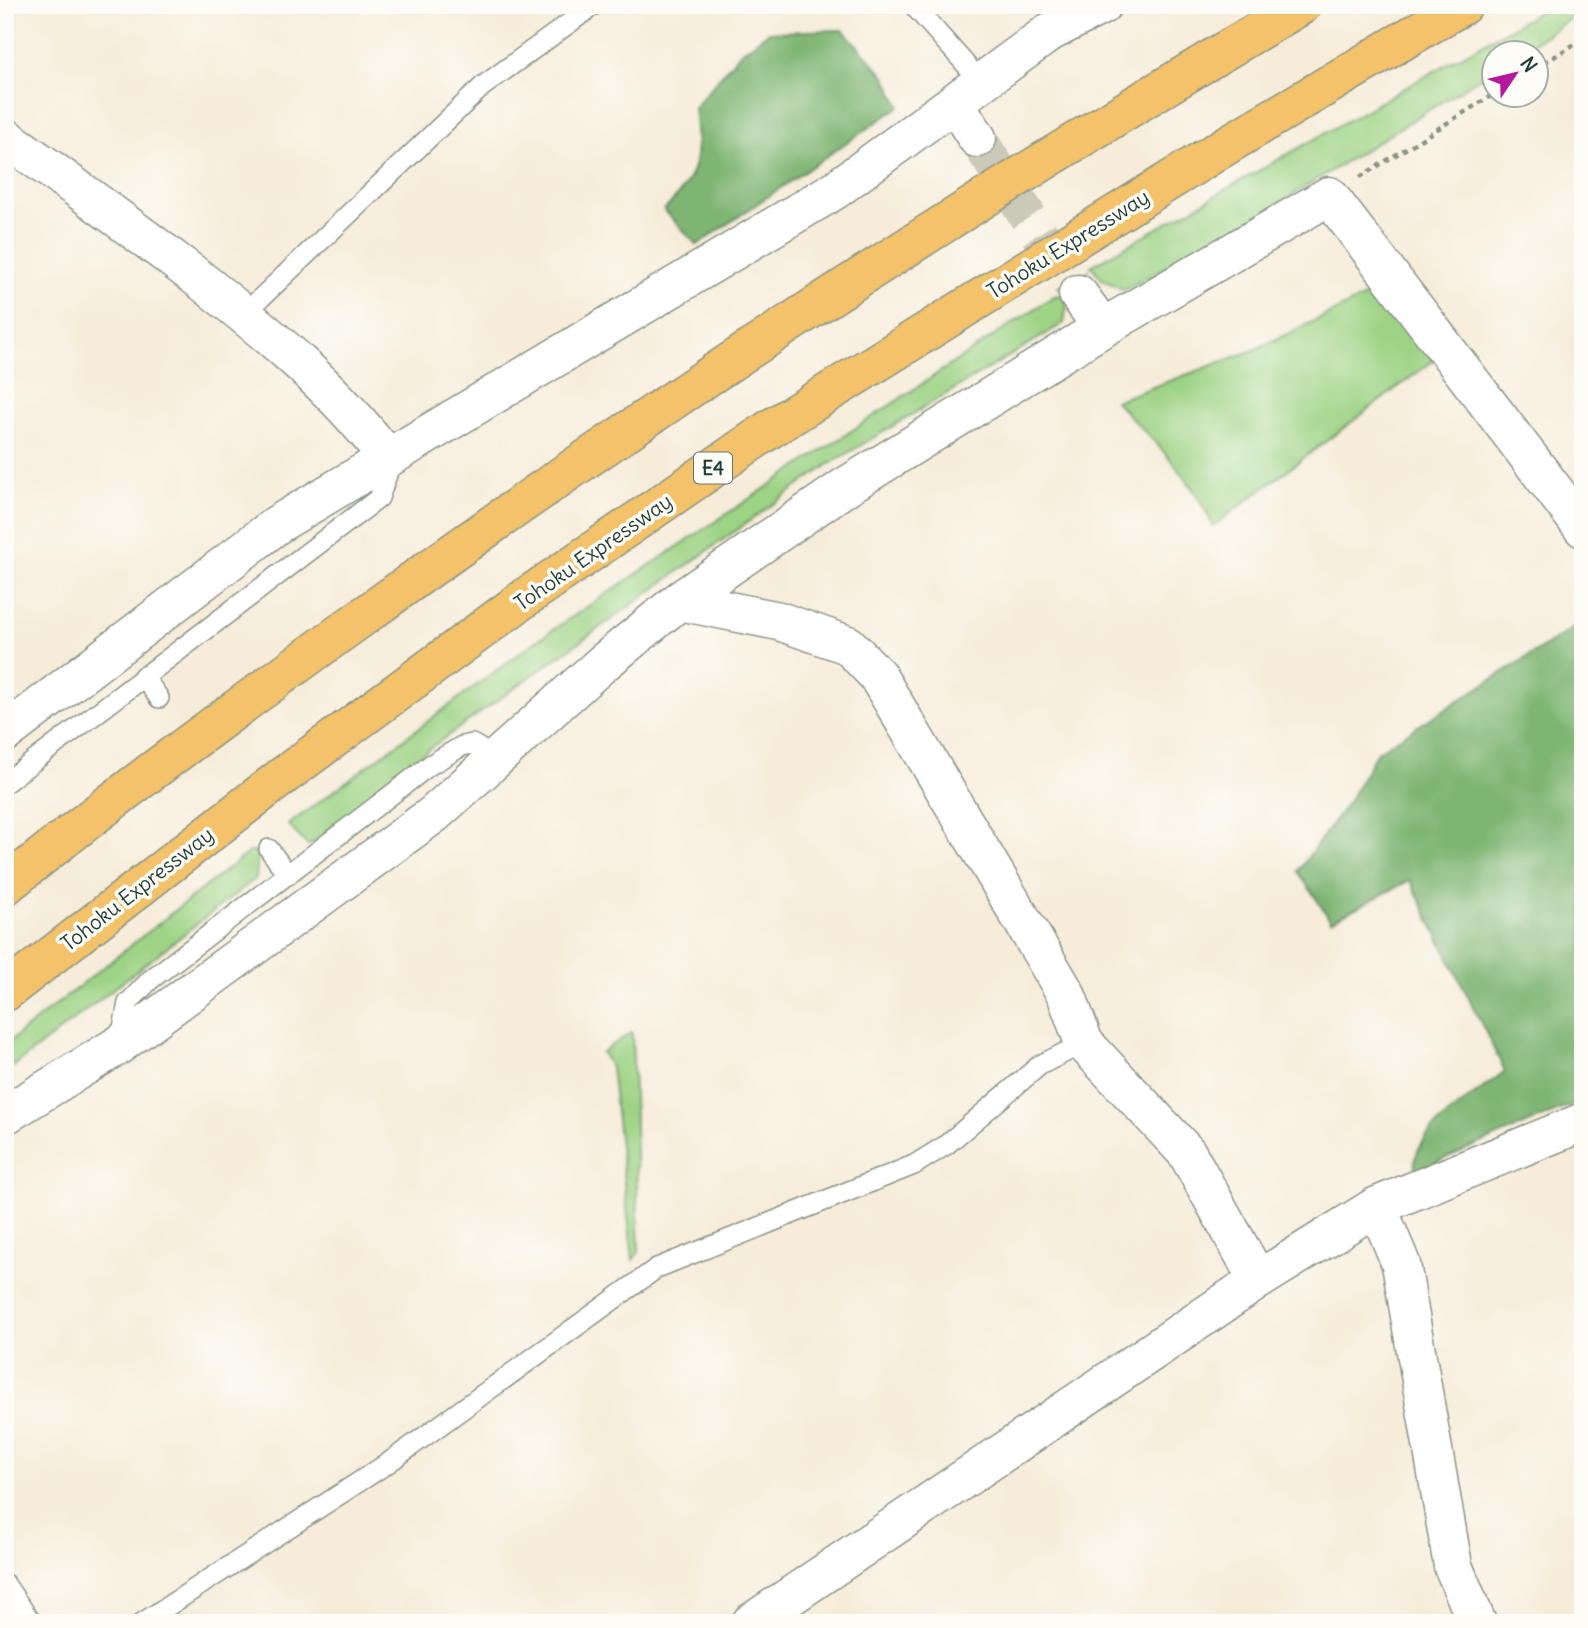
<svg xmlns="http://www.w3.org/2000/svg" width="1588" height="1628" viewBox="0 0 1588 1628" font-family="Delius,sans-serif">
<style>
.green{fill:#9dd384;stroke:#5e885c;stroke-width:2}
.forest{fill:#7eb572;stroke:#4e7953;stroke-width:2}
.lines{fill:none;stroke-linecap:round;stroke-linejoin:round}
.minor-tunnel{stroke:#cbc9b8;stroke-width:38;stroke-dasharray:38 19;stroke-linecap:butt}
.service-casing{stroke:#8a9486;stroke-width:22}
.minor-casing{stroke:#8a9486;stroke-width:41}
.motorway-casing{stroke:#8a9486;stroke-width:41}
.path{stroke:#8a9486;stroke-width:4.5;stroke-dasharray:5 5;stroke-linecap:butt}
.service{stroke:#fff;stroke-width:19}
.minor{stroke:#fff;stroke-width:38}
.motorway{stroke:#f3c26a;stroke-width:38}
.labels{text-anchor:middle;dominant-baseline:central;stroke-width:7;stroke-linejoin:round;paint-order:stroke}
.shield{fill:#fdfcf7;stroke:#62766e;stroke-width:2}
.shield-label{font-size:19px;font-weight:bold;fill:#1f3d34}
.street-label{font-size:21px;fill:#1f3d34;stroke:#fdfcf7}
</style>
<rect width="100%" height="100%" fill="#fdfcf7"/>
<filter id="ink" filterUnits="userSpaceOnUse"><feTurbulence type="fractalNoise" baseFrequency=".0143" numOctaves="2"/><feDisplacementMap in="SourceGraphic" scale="14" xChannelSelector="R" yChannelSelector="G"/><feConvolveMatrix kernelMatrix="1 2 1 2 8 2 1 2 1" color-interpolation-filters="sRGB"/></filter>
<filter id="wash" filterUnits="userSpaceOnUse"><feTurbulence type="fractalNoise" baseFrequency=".00686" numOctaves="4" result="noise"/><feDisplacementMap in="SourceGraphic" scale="28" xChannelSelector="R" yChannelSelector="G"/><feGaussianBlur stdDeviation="1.57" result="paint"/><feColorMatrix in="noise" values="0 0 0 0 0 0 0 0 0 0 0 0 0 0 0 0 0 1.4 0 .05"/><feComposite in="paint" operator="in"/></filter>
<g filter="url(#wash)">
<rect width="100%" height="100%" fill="#f6ecd9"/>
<path class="green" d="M1551,5h31l-8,11 -54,36h-26l-1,18 -233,145 -135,75 -22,-10 -12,-14z
M1379,290l55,70 -221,166c-21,-50 -60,-86 -98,-125l139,-51z
M1063,295l4,9 -3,19 -236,142 -406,289 -80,70 -34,22 -20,-21 248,-184 518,-345z
M249,852h9l-2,26 -251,195v-28z
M632,1032l7,220 -6,8 -22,-192 -9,-16z"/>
<path class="forest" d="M843,30l42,46 15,30 -203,139 -33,-35c37,-35 35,-55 30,-102l46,-55 29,-21z
M1583,622v478l-168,71c-6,-40 63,-76 90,-100l-95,-191 -79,41 -33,-50 54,-75 25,-44z"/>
</g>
<g filter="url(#ink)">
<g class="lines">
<path class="minor-tunnel" d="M977,138l101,156"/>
<g class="service-casing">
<path id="service" d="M913,5l55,62 9,21
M244,314l239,-228 111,-81
M143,676l16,22
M5,783l374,-285 8,-23 -1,-19
M269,849l19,26
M120,1043l8,-40 22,-23 280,-215 32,-19 10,-2 25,15
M5,1584l27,39
M142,1623l246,-160 269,-195 257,-103 32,-20 94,-80 44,-22"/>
</g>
<g class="minor-casing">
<path id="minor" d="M955,104l22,34
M5,137c64,45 127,91 189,138 69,54 139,111 192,181
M1078,294l25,34
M679,601l100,20 69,24 29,30 189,319 18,49 103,110 71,127
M5,733l273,-209 557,-334 215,-158 52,-27
M5,1115l114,-70 315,-231 169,-151 76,-62 166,-114 249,-154 235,-137 254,332
M1377,1206l24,58 52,302 24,57
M751,1623l507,-343 119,-74 206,-84"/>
</g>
<g class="motorway-casing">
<path id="motorway" d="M5,886c108,-88 221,-170 334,-252 310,-226 632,-434 963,-629
M5,992l278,-216 246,-181 241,-166 457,-284 236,-140"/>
</g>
<path class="path" d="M1536,68l47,-29
M1360,177l134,-83"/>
<use href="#service" class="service"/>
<use href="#minor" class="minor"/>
<use href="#motorway" class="motorway"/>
</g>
</g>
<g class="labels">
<rect class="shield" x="694" y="452.5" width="38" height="31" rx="5"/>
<g class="shield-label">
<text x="713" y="468">E4</text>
</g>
<g class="street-label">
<text transform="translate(1068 244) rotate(-32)">Tohoku Expressway</text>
<text transform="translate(593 552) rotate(-35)">Tohoku Expressway</text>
<text transform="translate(137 889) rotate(-38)">Tohoku Expressway</text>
</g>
</g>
<rect width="1588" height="1628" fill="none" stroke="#fdfcf7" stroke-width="28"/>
<g transform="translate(1515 74) rotate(55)"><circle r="33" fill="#fdfcf7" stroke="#a4b0a9" stroke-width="2"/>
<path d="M0-5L12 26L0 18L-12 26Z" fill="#b5179e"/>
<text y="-10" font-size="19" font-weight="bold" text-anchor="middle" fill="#1f3d34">N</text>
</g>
</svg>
